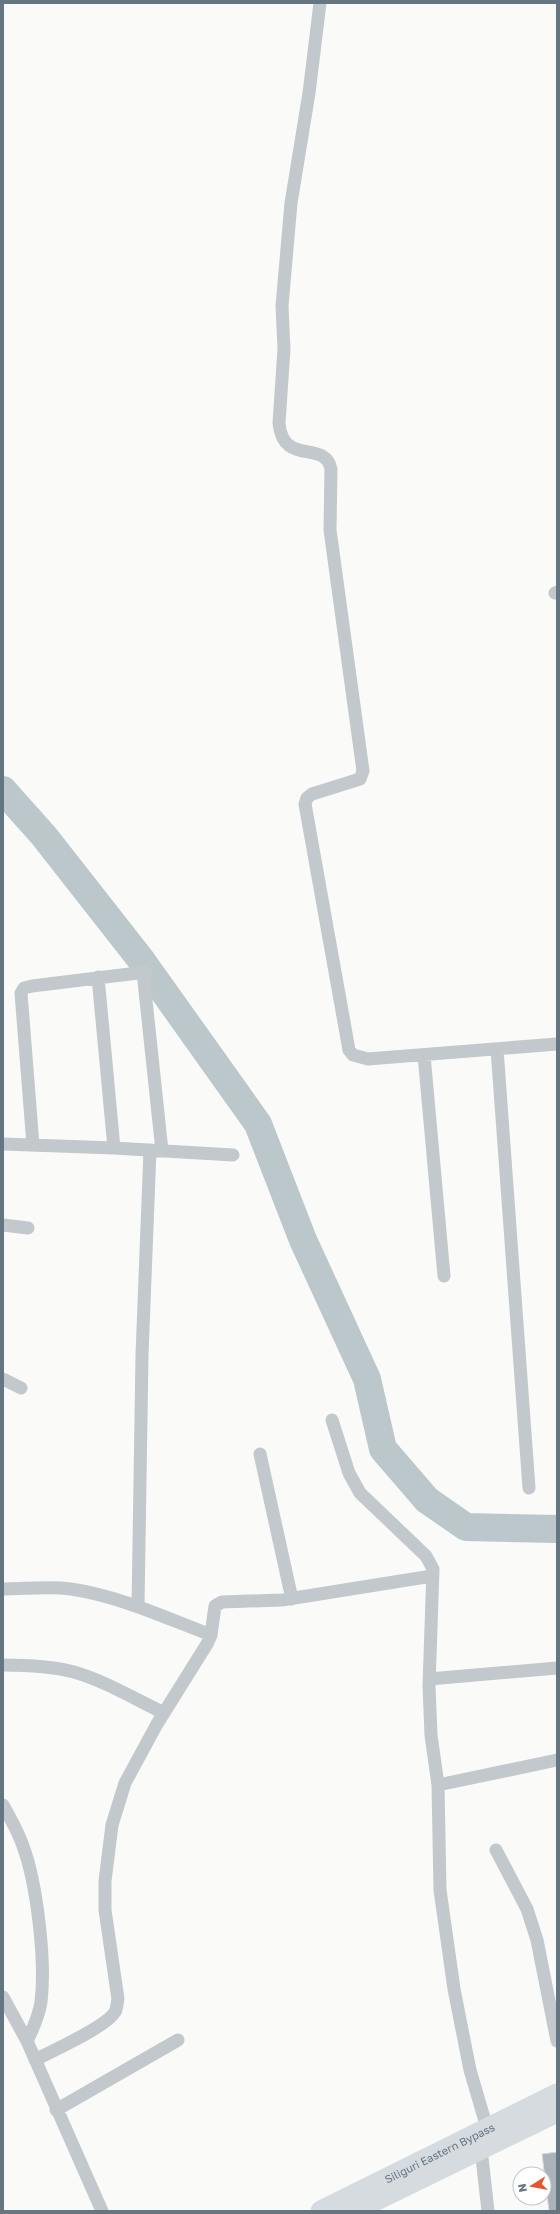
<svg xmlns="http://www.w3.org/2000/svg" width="560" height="2214" viewBox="0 0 560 2214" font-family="'Golos Text',sans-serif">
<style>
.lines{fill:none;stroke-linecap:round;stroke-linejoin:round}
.river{stroke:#bbc7cb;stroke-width:28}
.building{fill:#aab3b9;stroke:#dcdcda}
.street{stroke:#c3c8cc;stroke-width:13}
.primary{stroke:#d6dbdf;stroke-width:21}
.labels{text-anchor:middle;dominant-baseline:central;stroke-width:4;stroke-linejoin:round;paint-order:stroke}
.street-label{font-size:11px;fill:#657683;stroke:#fff}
</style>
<rect width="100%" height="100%" fill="#fafaf8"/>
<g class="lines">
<path class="river" d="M3,790l41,46 98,125 116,163 45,116 64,139 16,70 44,51 39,27 91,2"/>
</g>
<path class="building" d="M557,2152v59h-8l-7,-57z"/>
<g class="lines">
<path class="street" d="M320,3l-11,90 -18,110 -9,103 2,43 -5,74c4,44 46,16 52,46l-1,61 33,241 -3,8 -48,15 -5,4 -2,6 44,246 4,5 15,4 189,-15
M555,593l2,-1
M143,972l19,179
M98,977l16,171
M497,1049l32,439
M424,1055l20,221
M3,1144l111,4 119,7
M33,1145l-12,-152 3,-5 8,-2 114,-14
M3,1225l25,3
M3,1379l18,9
M332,1420l17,53 11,20 66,63 7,13 -4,117 2,49 7,50 2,105 14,99 16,81 17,58
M260,1454l32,145
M3,1589c22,0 46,-3 68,0 48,7 95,29 140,46
M138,1607l4,-252 8,-205
M3,1665c23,0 48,1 71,7 31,9 61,27 90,41
M429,1679l128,-11
M438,1785l119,-25
M3,1805c7,13 15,26 20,41 14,38 23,115 18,156 -2,13 -8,27 -14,39
M496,1850l31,59 10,31 20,101
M3,1997l24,44 75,170
M35,2060c17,-9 71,-33 80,-48 2,-4 2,-9 3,-13l-13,-89v-29l7,-56 13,-42 32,-59 50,-80 4,-9 4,-29 7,-4 60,-2 150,-24
M56,2110l122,-70
M481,2149l7,62"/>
<g class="primary">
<path d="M356,2210l201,-98"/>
<path id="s1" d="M321,2211l236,-117"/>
</g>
</g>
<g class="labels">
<g class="street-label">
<text stroke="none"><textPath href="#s1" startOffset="132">Siliguri Eastern Bypass</textPath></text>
</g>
</g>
<rect width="560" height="2214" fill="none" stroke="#657683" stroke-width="8"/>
<g transform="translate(532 2186) rotate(259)"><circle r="19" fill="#ffffff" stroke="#c1c8cd"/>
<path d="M0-3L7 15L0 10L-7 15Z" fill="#e4572e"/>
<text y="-6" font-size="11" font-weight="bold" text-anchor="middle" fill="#657683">N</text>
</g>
</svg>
